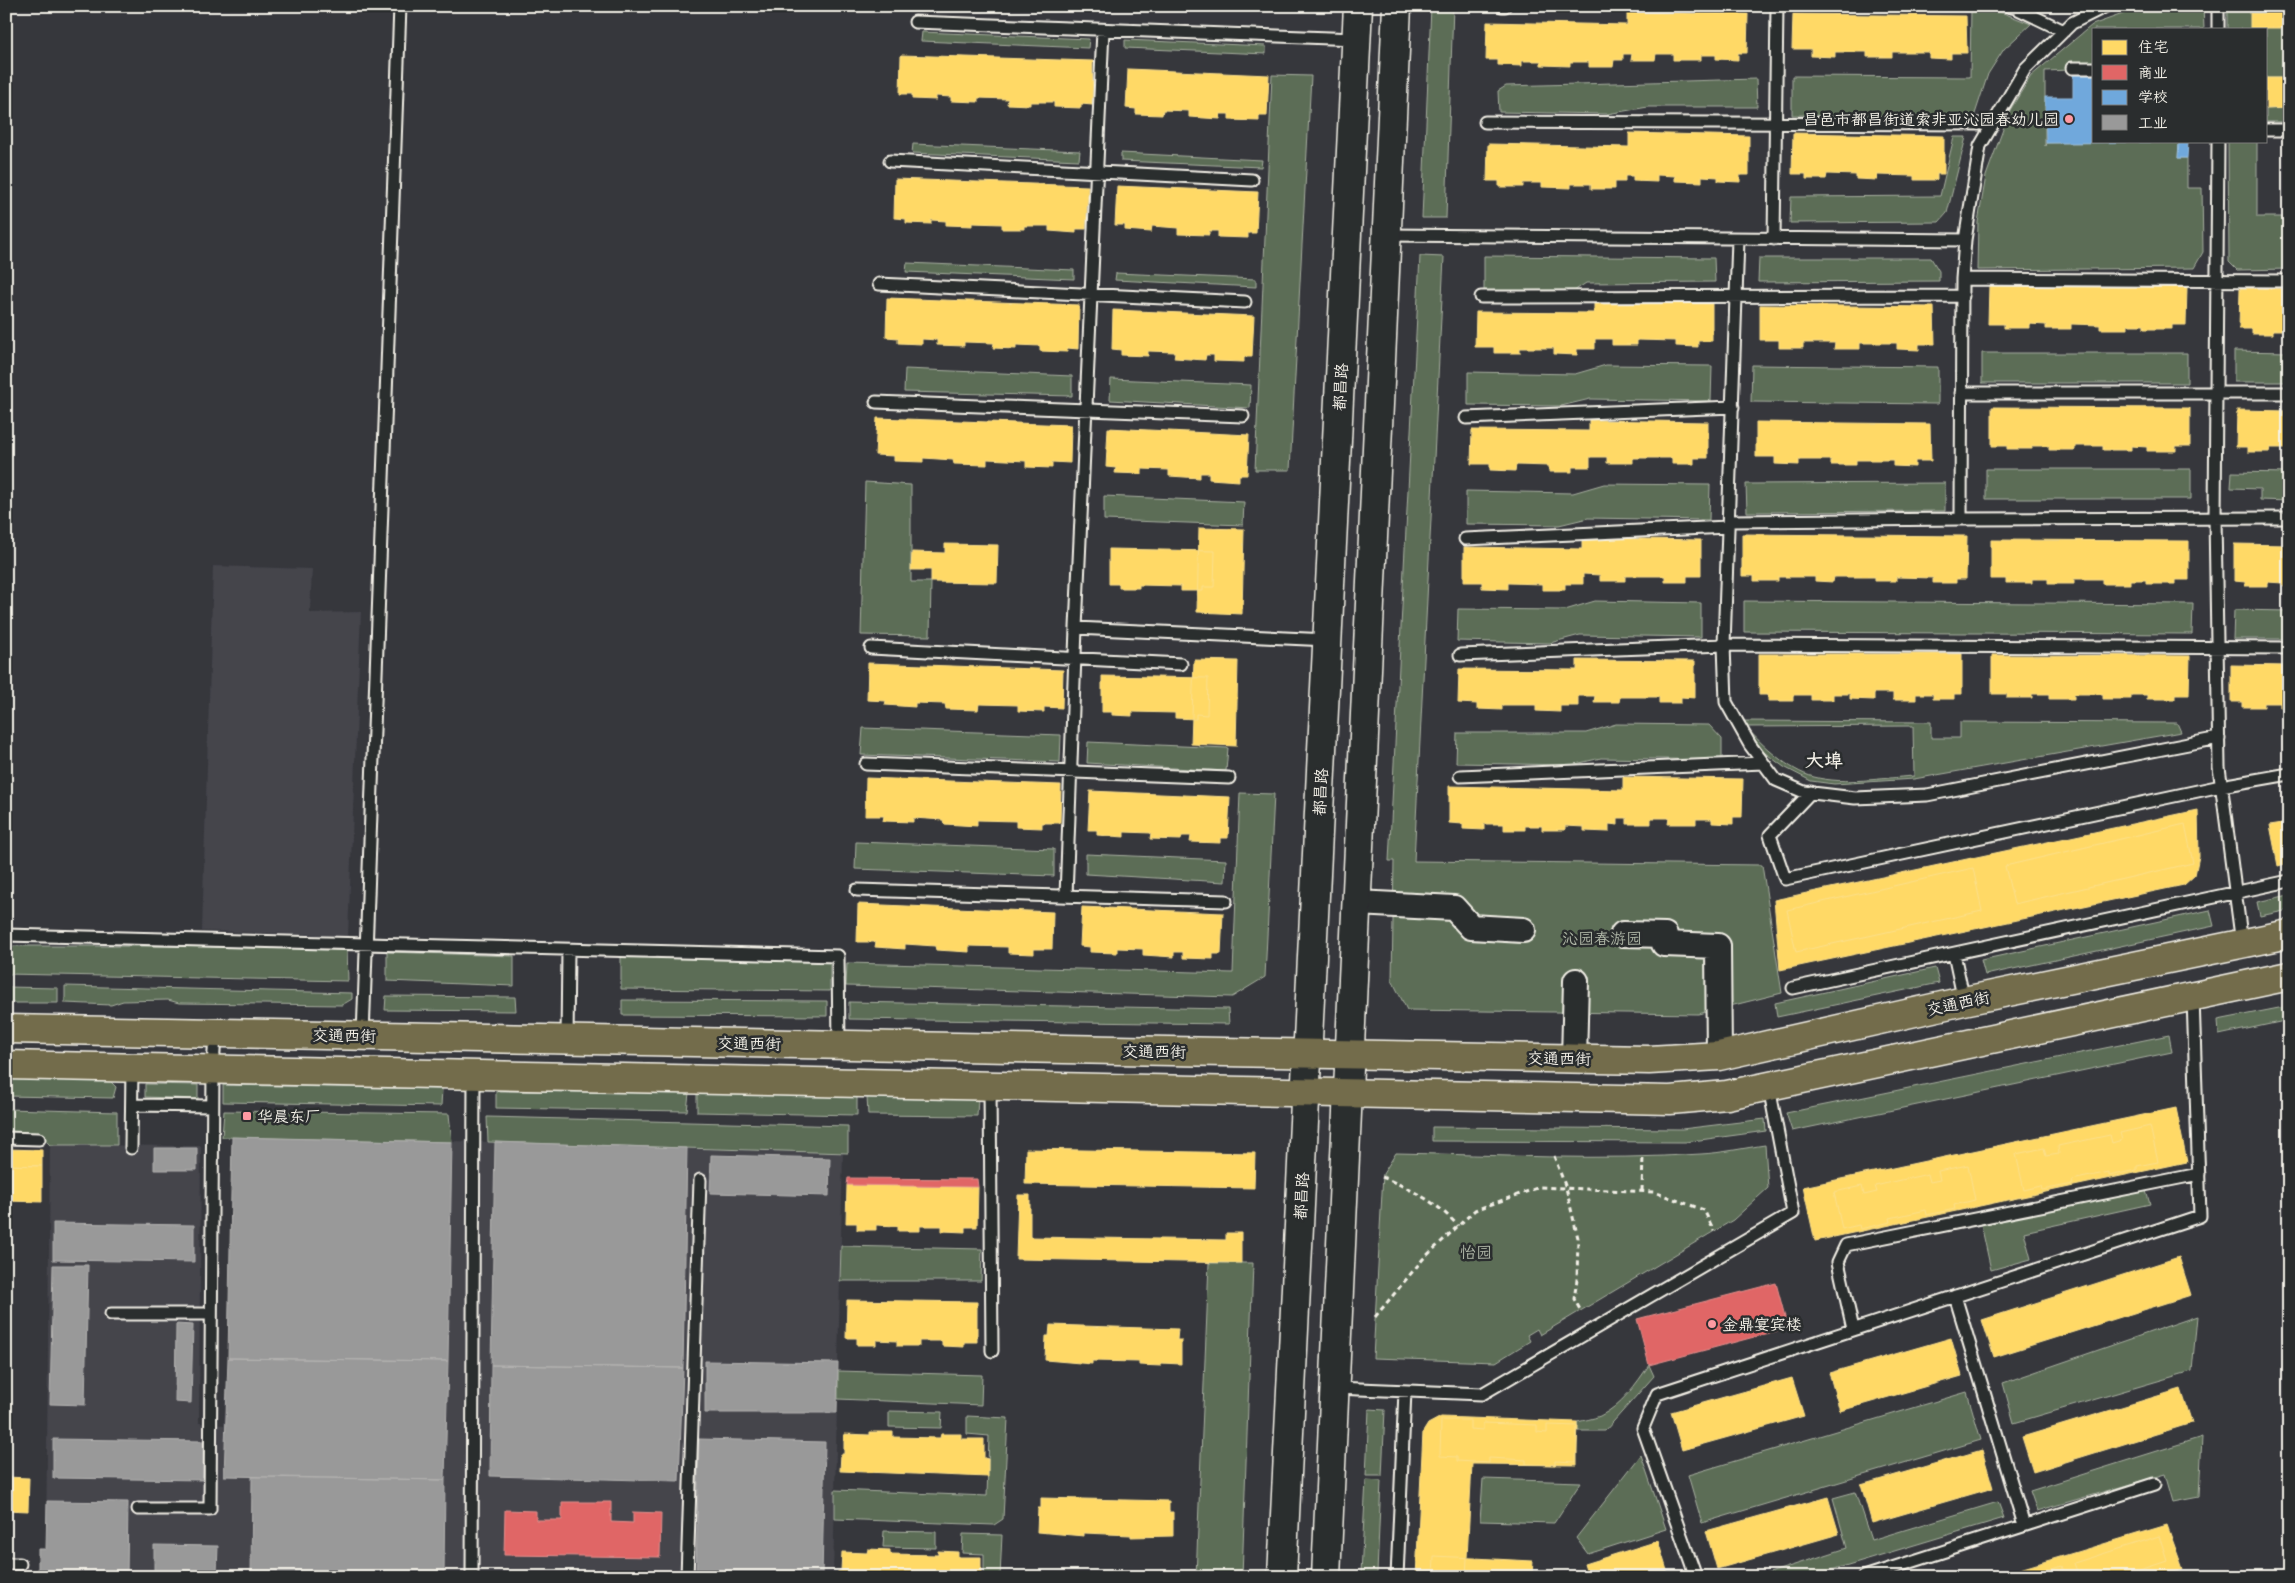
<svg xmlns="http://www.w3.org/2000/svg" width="2295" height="1583" viewBox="0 0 2295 1583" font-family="'Patrick Hand','LXGW WenKai TC',sans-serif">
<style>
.built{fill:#44444c}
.green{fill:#5b6d57;stroke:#a8afa0;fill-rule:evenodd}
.homes{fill:#ffd966;stroke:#fce08d}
.shops{fill:#e06666;stroke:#e6908d}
.schools{fill:#6fa8dc;stroke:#97bee0}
.industry{fill:#999;stroke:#b4b3b1}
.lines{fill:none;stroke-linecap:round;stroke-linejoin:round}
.lane-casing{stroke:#f4f1e8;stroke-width:15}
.street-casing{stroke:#f4f1e8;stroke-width:28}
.secondary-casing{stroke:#f4f1e8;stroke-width:31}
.primary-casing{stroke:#f4f1e8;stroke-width:31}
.path{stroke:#f4f1e8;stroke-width:3;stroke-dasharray:5 4;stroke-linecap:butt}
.lane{stroke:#2a2d2e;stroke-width:11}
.street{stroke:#2a2d2e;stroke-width:24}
.secondary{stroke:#2a2d2e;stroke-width:28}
.primary{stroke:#736c4b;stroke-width:28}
.poi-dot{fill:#ff9aa2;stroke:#2a2d2e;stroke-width:2}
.labels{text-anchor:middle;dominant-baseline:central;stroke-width:5;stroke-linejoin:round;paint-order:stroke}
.poi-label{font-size:16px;fill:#f4f1e8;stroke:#2a2d2e;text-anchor:start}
.street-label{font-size:16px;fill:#f4f1e8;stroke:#2a2d2e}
.park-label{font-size:16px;fill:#afb6a7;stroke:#2a2d2e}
.quarter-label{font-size:19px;font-weight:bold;fill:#f4f1e8;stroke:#2a2d2e}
</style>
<rect width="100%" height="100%" fill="#36373c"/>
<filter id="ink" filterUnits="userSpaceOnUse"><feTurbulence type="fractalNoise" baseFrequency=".02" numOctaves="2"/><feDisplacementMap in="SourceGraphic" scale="10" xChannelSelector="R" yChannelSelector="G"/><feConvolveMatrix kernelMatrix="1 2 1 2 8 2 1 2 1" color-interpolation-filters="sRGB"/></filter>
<g filter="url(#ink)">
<path class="built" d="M213,566l99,3 -2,44 51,-1 -13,324 -146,-5z
M232,1137l263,5 348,11 -10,424h-795v-28h8l4,-404 151,1 -2,277 25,2 4,-67z"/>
<path class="green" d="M1431,6h22l-7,212h-24z
M2145,6h58l1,23h-110v34l-24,7 -25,1v75l1,-3 133,-1 -1,16h9v30h15l1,64 -9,16 -217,2 1,-48 8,-46 24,-66 21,-34 61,-51z
M2227,6h62v72h-23v-49h-39z
M1971,9h22l38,15 -27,25 -16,25 -14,43 -182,-2v-39l178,1z
M922,32l167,7 -1,9 -167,-7z
M1125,40l141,6v8l-141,-6z
M1272,75l39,1 -21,394h-35z
M1756,79l1,28h-109l-41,7 -108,-2 -1,-21 8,-5z
M2289,108v14h-23v-13z
M1954,137h12l-19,76 -8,9 -149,1 1,-26 149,-1z
M2228,141h29v76h32v52l-52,1 -8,-8z
M913,144l167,7 -1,9 -167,-7z
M1121,153l141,7 -1,7 -140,-6z
M1420,256l24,1 -30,604 348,4 20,128 -84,21 -291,-4 -15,-30 2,-119h-5z
M1484,256l230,2 1,24 -129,1 -12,8h-90z
M1759,258h172l8,13v10l-181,1z
M907,263l167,7v9l-168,-7z
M1116,273l140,6v8l-141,-7z
M2234,351l55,1v30h-55z
M1982,353h205v30h-205z
M1606,365l106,1 -1,35 -121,-2 -29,7 -93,-1v-33l107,2z
M1752,365l186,2v37l-187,-2z
M905,369l167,7v20l-168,-4z
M1111,379l140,6 -1,23 -140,-8z
M1986,469h205v30h-205z
M2232,472l57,1v28l-29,-1v-11l-29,-1z
M865,482l46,3v97h20l-1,54 -69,-1z
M1945,483v28l-198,1 -1,-28z
M1604,484l106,1 -1,35 -121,-2 -29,7 -93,-1v-33l107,2z
M1104,496l140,6 -1,23 -139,-5z
M1595,601l106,2v34l-121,-2 -30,8 -93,-2 1,-32 107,1z
M1744,601l449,3 -1,30 -448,-2z
M2234,610l55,1v28h-56z
M1741,721l190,1v16h29v-16l217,1 4,9 -267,47 -80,5 -23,-3 -27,-14 -23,-17zM1913,726l1,50c-32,2 -69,9 -100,1 -25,-6 -52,-32 -68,-50z
M1616,724l93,1 13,14v21l-121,-2 -30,7 -115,-2 1,-30h129z
M863,728l198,7 -1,27 -199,-7z
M1088,742l140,6 -2,23 -139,-8z
M1240,793l34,1 -9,183 -33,20 -386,-11 1,-23 386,10z
M856,842l198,7v27l-199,-7z
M1086,854l140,6 -1,22 -139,-8z
M2289,895v15l-29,6 -3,-14z
M2210,910l4,16 -229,49 -4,-15z
M6,946h165l176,3 1,32 -342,-7z
M387,952l127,4v30l-127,-5z
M621,956l209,4v31l-209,-2z
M1935,968l4,15 -162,34 -2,-14z
M65,986l287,7v6l-10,6 -163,-2 -11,-3 -45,1 -12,4 -46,-2z
M6,987l52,1v15h-52z
M386,996l129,1 1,14 -131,-1z
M622,1000l205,1v15l-205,-1z
M849,1002l379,7 1,15 -380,-5z
M2289,1006v14l-70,15 -1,-15z
M2169,1035l3,17 -380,79 -6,-18z
M6,1079l104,2 6,6 -3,11 -107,-2z
M145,1084l53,1v14l-53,-2z
M223,1085l219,4 -1,17 -218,-4z
M496,1091l193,2 -2,18 -191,-3z
M697,1094l160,3v18l-160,-3z
M867,1097h111l-1,19 -109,-1z
M6,1109l111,3v33h-67l-7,-7 -37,-3z
M224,1111l225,3 3,28 -230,-5z
M487,1117l361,9v27l-360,-11z
M1765,1119l1,12 -81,11 -253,-1v-14l250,2z
M1765,1145l3,43 -35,32 -193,115 -3,-6 -10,6 3,6 -34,21 -123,-4 10,-184 13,-21c102,2 204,8 305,1 21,-1 43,-6 64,-9z
M2146,1191l4,13 -126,28 7,27 -40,11 -10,-46z
M841,1246l141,3 -1,32h-141z
M1209,1263h44l-11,314h-46z
M2197,1316l-5,55 -178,52 -11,-40z
M1649,1365l5,11 -49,55h-27l-1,-9c8,-2 16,-3 23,-6 21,-10 37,-33 49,-51z
M838,1371l144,4 -1,30 -143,-6z
M1967,1392l14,48 -279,83 -14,-48z
M1369,1409l16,1 -3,66h-16z
M889,1411l53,1 -1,16 -52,-1z
M967,1416l41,2 -5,101 -9,6 -159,-6v-29l152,6 2,-60 -22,-2z
M2202,1437l-3,60 -26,5 -8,-28 -128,37 -7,-20z
M1641,1455l25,74 -78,25 -12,-16z
M1483,1479l98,3 -27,41 -74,-2z
M1366,1480l15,1 -4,92h-16z
M1855,1492l16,48 127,-38 6,16 -196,59h-51l90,-29 -14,-50z
M884,1531l52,1v16l-53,-1z
M963,1534l39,1 -2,42h-16v-23l-22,-1z"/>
<path class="homes" d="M1627,12l121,2 -1,39h-9v7l-22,-1v-4h-15v5h-28v-6h-17l-1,6h-24l1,-6h-9v6h-9l-1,7h-24v-5h-19v4l-29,-1v-4h-19v5l-24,-1v-5h-12l1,-38 140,3z
M2250,13h33v15h-33z
M1793,14l173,2 1,37h-16v6l-22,-1v-6h-37v5h-25v-5h-32v5l-24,-1v-7h-19z
M901,55l192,6 -1,44 -11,-1v4l-27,-1v-5h-24v3l-23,-1 1,-5 -30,-1v4l-27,-1v-4l-15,-1v4l-24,-1v-5h-12z
M1128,69l141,6 -2,41h-8v5l-30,-1v-6h-9v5l-31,-2v-6l-26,-1 -1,5 -26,-1v-5l-10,-1z
M2266,78h23v30l-23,1z
M1629,133l120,3v39h-9v7l-22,-1v-4l-16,-1v6l-27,-1v-5l-18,-1v7l-24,-1v-5h-8v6h-10v7h-24v-5h-20v4l-29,-1v-4h-19v4h-24v-6h-12l1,-37 141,3z
M1793,133l151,3v38h-7v6h-23v-4l-37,-1v5l-21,-1v-4l-29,-1 -1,5h-20v-5h-14z
M895,179l193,7 -2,43h-10v4l-27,-2v-5h-25v3h-22v-5l-30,-1v3l-26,-1v-4l-15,-1v4l-25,-1v-4l-12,-1z
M1117,186l141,6 -2,41h-8v5l-30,-1v-6h-9v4l-31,-1v-6l-26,-2 -1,6 -26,-2v-5h-10z
M1989,285l198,2 -1,38h-14v4h-28v-4h-16v4h-28v-4l-29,-1v5h-25v-4l-17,-1v4h-25v-4h-16z
M2240,288l49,1v41h-16v4h-21v-5h-13z
M887,298l192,7 -1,44 -11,-1v4l-27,-1v-5l-24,-1v4l-23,-1 1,-5 -30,-1v4l-27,-1v-5l-15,-1v5l-24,-1v-5l-12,-1z
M1594,303l118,1v37h-14v6l-22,-1v-5l-39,-1v5h-25v-6h-17v10h-18v6l-23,-1v-6h-34v5h-26v-6h-19l1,-35 118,1z
M1760,305l174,2 1,37h-16v6l-22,-1v-6h-37v6h-26l1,-6h-32v5h-24v-8h-19z
M1113,310l141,6 -2,41h-8v5l-30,-1v-6h-8l-1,5 -31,-2 1,-6 -27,-1v5l-27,-1v-5l-9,-1z
M1992,407l198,1v38h-14v5h-29v-4l-16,-1v4h-28v-4h-28v4h-26v-4h-17v3h-25v-3h-15z
M2237,410l52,1v41h-3v-4h-16l-1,4h-21v-5h-12z
M877,418l194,7 -1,38 -18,-1v6l-26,-1v-6l-39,-2v6l-33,-1 -1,-4 -30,-2v4l-29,-1v-5l-19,-1z
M1589,420l119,2v36h-14v6h-22v-6h-39v5h-26v-6h-17v10h-18v5h-23v-6l-33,-1 -1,6 -25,-1v-6h-19l1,-34 117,1z
M1756,422l174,2 1,37h-16v6l-22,-1v-6h-37v5h-25v-5h-32v5l-24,-1v-7h-19z
M1108,428l141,7 -2,40h-8v6l-30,-2v-6h-9v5l-31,-2v-6l-27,-1v5l-27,-1 1,-5 -10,-1z
M1199,528l45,1 -2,85 -45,-2z
M1742,534l225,2 -1,43h-10v4h-23v-5l-37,-1v4h-21v-4h-41l-1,5 -18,-1v-4h-37v4h-24v-5h-12z
M1582,538l119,2v36h-14v6h-22v-6h-40v5h-25v-6l-17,-1v10h-18v6h-23v-6l-34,-1v6l-26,-1v-6h-18v-35l118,2z
M1991,540l198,1v39h-14v4h-29v-4h-16v4h-28v-5h-28v5h-26v-5h-16v4h-26v-4h-15z
M945,544l53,1 -1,38 -66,-1v-12h-20l1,-18 33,1z
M2234,544l55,1v41h-6v-3l-16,-1v4h-22v-4l-11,-1z
M1109,549l106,2 -1,36h-11v4h-22v-5l-42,-1v3h-20v-4h-10z
M1759,654h203v40h-8v5h-21v-5h-17v6h-23v-7h-19v7l-24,-1v-5h-17v6h-22v-5h-18v6h-25v-6h-9z
M1992,655l198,1 -1,39h-14v4h-28v-4h-16v4h-28v-5h-29v5h-25v-5h-17v4h-25v-4h-15z
M1194,660l44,1 -2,85 -45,-2z
M1577,660l118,1v37l-14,-1v6h-22v-6h-39l-1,5h-25l1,-6h-17v10h-18v6l-24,-1v-6h-34v5l-25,-1v-5l-19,-1 1,-34 118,1z
M868,663l195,7 -1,38 -18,-1v5l-26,-1v-6l-39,-1 -1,6 -32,-1 -1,-5 -30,-1v4l-30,-2 1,-4 -19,-1z
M2231,665l58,1v41h-9v-4h-16v4h-22v-5h-11z
M1102,676l106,2 -1,37 -11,-1v5l-21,-1v-5l-43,-1v4l-20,-1v-3h-10z
M1623,777l120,2 -1,38h-9v7l-21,-1v-4h-16v5h-28l1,-6h-18v6h-24v-6h-9v7l-9,-1v8l-25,-1v-4l-19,-1v4h-23v-4h-17v4h-21v-6h-20v6l-21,-1v-5l-14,-1v-37l174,4z
M866,778l195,7 -1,38h-18v5l-26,-1v-6l-39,-1v6l-33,-2 -1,-4 -30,-2v4l-30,-1 1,-5h-19z
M1090,791l140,6 -2,41h-8v5l-30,-1 1,-6h-9l-1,4 -31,-1 1,-6 -27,-1v5l-27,-2v-5h-9z
M2198,810l1,46 -4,19 -11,10 -404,85 -6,-70z
M2289,822v41l-11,3 -8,-41z
M2185,824l8,39 -179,41 -9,-38z
M1973,868l9,43 -186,41 -9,-42z
M858,904l195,8 -1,37h-18v5l-26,-1v-6l-39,-1v6l-33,-2 -1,-4 -30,-2v5l-30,-2 1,-5h-19z
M1082,907l141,6 -2,41h-8v5l-30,-1v-6h-9v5l-31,-2v-6l-26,-1v5l-27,-1v-5l-10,-1z
M2176,1108l11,54 -372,79 -12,-54z
M2150,1126l8,36 -21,4v4l-28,6v-4l-37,8 1,4 -31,6 -1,-4 -17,4 -8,-36 28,-6 2,8 13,-2 -1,-8 52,-11 2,8 10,-3 -2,-7z
M6,1149l36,1v16l-36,-1z
M1026,1149l229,4 -1,35 -229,-4z
M6,1165l36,1v36l-36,-1z
M1968,1165l7,35 -21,5 1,4 -28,6 -1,-5 -36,8 1,4 -31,7 -1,-4 -17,4 -8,-37 28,-6 2,9 13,-3 -2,-6 53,-12 2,8 10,-2 -2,-9z
M847,1185l131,2 -1,40h-12v5l-23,-1v-5h-22v5h-22v-5l-22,-1v5h-19v-7h-11z
M1018,1195h12v42l196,3v-7h15v30l-225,-4z
M2179,1257l12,38 -197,62 -12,-37z
M847,1300l130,2v40h-13v5l-22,-1v-5h-23v5h-22v-5l-21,-1v5h-19v-7h-11z
M1050,1325l128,4 -1,11h4v24l-20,-1v3l-22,-1v-3l-47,-1v3l-47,-4 1,-24h3z
M1951,1338l11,38 -122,35 -11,-38z
M1792,1378l12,38 -122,34 -11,-38z
M2181,1389l11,34 -159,49 -11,-35z
M1441,1417l136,5v43l-105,-1 -6,113h-50l7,-145 5,-8z
M1441,1420h29v9l13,1v-7l54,2v7l10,1v-8l31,1 -2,36 -21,-1v4l-29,-1v-4l-37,-2v5l-32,-2v-4l-17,-1z
M870,1432h23v5l47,1 1,-4h20v5h23v19l4,1v18l-148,-6 1,-17h3v-20l26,1z
M1982,1450l11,38 -121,35 -11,-38z
M6,1477l23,1 -1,33 -22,-1z
M1828,1497l11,37 -122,35 -11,-38z
M1041,1498l128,3v11h4v24l-42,1v-2l-47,-2v3l-47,-4 1,-24h3z
M2167,1525l16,44 -26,8h-164z
M2159,1536l8,25 -48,16h-40l-5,-14z
M1658,1541l11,36h-81l-4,-13z
M868,1549l22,1v4l48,1v-4l20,1v5h23v19l4,1h-147v-6h3l1,-19 25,1z
M1434,1556l99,5 -1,16h-99z
M2061,1566l4,11h-41z"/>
<path class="shops" d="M848,1178l129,1 1,8 -131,-2z
M1776,1283l12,45 -139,37 -12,-46z
M562,1502h49v20l22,1v-11l28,1 -1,44 -156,-2 1,-45 31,1v9h26z"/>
<path class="schools" d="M2073,73h21v68l94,1 -142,1 -1,-46h28z
M2179,142h9l-1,16h-9z"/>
<path class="industry" d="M232,1137l220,5 -4,219 -220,-3z
M495,1142l192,6 -4,220 -192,-3z
M154,1148h43v22h-43z
M711,1155l119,3 -1,38 -119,-3z
M53,1223l141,2v37l-141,-2z
M53,1265h35l-3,140 -35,-1z
M176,1324l17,1 -2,78 -16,-1z
M228,1358l220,3 -3,119 -221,-4z
M705,1361l133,2 -1,50h-132z
M491,1365l192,3 -4,113 -189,-5z
M53,1439l151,2 -1,39 -150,-2z
M699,1439l126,3 -3,135h-126z
M252,1477l193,3 -1,97h-193z
M47,1501l81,1 -1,75h-89v-28h8z
M154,1545l64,1 -1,27 -63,-1z"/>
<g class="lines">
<g class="lane-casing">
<path id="lane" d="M1502,6h3
M2008,6l8,2 48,23
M2106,6l-34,17 -47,46 -45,77 -15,94 -3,39 -1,240 328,-1
M2218,6v23
M915,22l441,17
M2072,68h22
M1485,122l507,2
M2266,130h23
M2218,141l-3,376 4,250 23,177
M890,161l362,19
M1387,235l578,5
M1738,239l-14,406 2,57 24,43 26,35 28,12 51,6 72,-3 292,-57
M1774,239l3,-233
M1962,279l327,2
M879,284l366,18
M1481,297l482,-1
M1961,393h328
M876,402l367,14
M1466,418l267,-11
M1729,521l232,-2
M1465,539l263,-12
M1076,628l252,12
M871,648l310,16
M1460,655l264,-10 565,3
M866,764l363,14
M1460,776l303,-13
M1811,792l-41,43 15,44 436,-93 68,-12
M857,890l369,11
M1066,896l10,-268 27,-598
M6,935l832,21 1,89
M1954,954l10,47
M1793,988l496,-107
M363,1036l37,-1030
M567,1040l1,-90
M990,1086l2,265
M132,1105l80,1
M6,1138l33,1
M131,1148l1,-80
M1955,1296l69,229
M111,1314h100
M1853,1329l-15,-67 8,-17 353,-71
M1335,1388l147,6 311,-181 -24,-126
M138,1509h72l3,-440 2,-36
M6,1564h14
M472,1577l2,-502
M687,1577l13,-397
M1397,1577l8,-186
M1696,1577l-53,-149 14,-34 543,-178 -7,-219
M1864,1577l290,-93"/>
</g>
<g class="street-casing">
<path id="street" d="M1357,903l97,5 17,19 52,3
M1623,934l42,1 -1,9 54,2 1,110
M1574,1059l2,-78"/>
</g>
<g class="secondary-casing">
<path id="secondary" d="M1282,1577l76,-1571
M1326,1577l71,-1571"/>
</g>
<g class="primary-casing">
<path id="primary" d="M6,1029l1643,31 70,-4 245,-55 325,-67
M6,1065l1664,35 57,-5 562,-119"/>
</g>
<path class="path" d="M1554,1156l12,32 12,50 -1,42 -3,19 7,12
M1382,1177c29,12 55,25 76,49
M1642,1191l1,-36
M1375,1317l48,-58 52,-49 65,-23 114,5 50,18 10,21"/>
<use href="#lane" class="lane"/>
<use href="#street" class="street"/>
<use href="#secondary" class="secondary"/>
<use href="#primary" class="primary"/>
</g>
</g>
<g class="poi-dot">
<circle cx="2069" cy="119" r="5"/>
<rect x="242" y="1111" width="10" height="10" rx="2.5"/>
<circle cx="1712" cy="1324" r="5"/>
</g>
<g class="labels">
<g class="poi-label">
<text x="2059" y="119" text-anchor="end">昌邑市都昌街道索非亚沁园春幼儿园</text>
<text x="257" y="1116">华晨东厂</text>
<text x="1722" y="1324">金鼎宴宾楼</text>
</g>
<g class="street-label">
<text transform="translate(1340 387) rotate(-87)">都昌路</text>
<text transform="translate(1320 792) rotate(-87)">都昌路</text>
<text transform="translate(1958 1003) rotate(-12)">交通西街</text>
<text transform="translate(344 1035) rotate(1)">交通西街</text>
<text transform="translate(749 1043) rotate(1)">交通西街</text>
<text transform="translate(1154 1051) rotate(1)">交通西街</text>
<text transform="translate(1559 1058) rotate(1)">交通西街</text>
<text transform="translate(1301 1196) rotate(-87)">都昌路</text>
</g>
<g class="park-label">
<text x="1602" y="938">沁园春游园</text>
<text x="1476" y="1252">怡园</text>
</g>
<g class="quarter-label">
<text x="1824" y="760">大埠</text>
</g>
</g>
<rect width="2295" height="1583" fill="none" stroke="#2a2d2e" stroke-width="25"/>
<rect x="12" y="12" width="2270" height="1558" fill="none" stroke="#f4f1e8" stroke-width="2" filter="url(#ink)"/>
<rect x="2092" y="28" width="175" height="115" fill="#2a2d2e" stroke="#7b7b78"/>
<rect x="2102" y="40" width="25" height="15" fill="#ffd966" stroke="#7b7b78"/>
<text x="2138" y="52" font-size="15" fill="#f4f1e8">住宅</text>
<rect x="2102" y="65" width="25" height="15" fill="#e06666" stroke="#7b7b78"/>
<text x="2138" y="78" font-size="15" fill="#f4f1e8">商业</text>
<rect x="2102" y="90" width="25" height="15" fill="#6fa8dc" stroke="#7b7b78"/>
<text x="2138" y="102" font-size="15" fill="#f4f1e8">学校</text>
<rect x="2102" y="115" width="25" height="15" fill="#999999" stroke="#7b7b78"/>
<text x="2138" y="128" font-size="15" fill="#f4f1e8">工业</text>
</svg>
